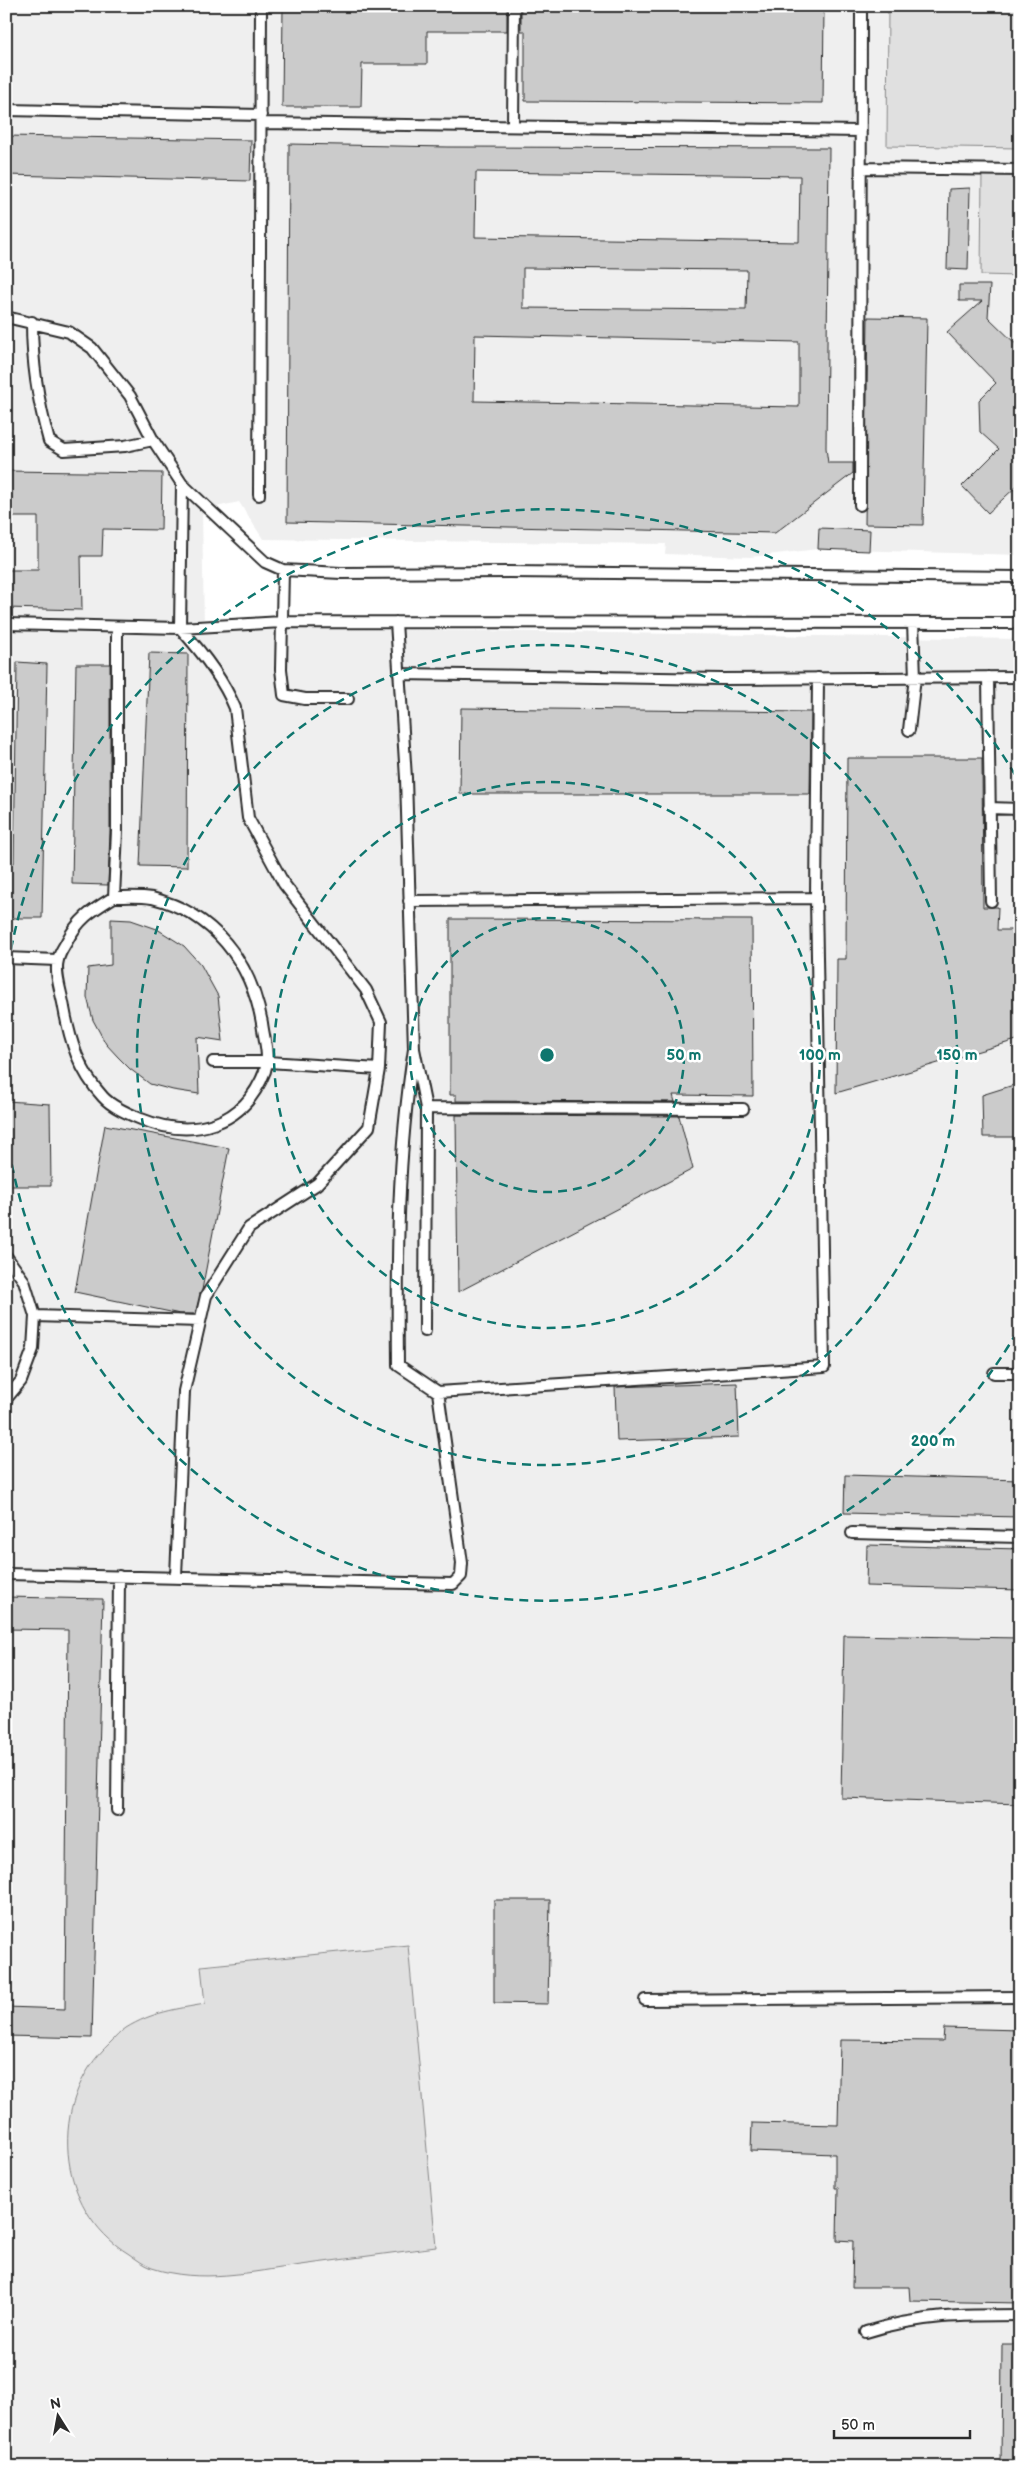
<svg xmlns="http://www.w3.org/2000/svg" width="1026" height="2473" viewBox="0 0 1026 2473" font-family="'Balsamiq Sans',sans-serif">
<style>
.built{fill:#efefef}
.green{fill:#e0e0e0;stroke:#868686}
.building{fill:#cbcbcb;stroke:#2b2b2b;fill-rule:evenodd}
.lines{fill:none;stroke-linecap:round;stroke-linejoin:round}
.lane-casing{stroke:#2b2b2b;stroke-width:14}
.lane{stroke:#fff;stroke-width:10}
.ring{fill:none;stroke:#0f766e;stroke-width:2.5;stroke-dasharray:9 6}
.centre{fill:#0f766e;stroke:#fff;stroke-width:2.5}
.ring-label{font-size:15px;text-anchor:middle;font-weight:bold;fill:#0f766e;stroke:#fff;stroke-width:5;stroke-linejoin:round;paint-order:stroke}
</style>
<rect width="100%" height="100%" fill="#fff"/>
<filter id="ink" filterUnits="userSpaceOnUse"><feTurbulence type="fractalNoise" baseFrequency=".02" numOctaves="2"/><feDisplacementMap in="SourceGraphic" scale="10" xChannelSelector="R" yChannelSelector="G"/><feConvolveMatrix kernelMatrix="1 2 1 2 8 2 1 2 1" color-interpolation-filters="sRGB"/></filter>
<g filter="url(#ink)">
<path class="built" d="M6,6h1014v549l-202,-6 -68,8 -85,-3 1,-10 -403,-5 -24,-37 -37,8 2,117 816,12v1828h-1014z"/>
<path class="green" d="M888,6h132v142l-133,-2z
M982,172h38v104l-39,-1z
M408,1945l28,302c-45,6 -90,12 -135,18 -50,7 -101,19 -149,3 -8,-3 -16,-9 -23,-14 -74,-45 -82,-153 -19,-211 5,-5 10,-11 16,-15 26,-16 50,-19 79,-24l-4,-38z"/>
<path class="building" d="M283,6h224v25h-80v33h-65l-1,43h-79z
M521,6h303l-1,97 -298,-2v-70h-4z
M6,136l245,4 -1,41 -244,-6z
M289,144l159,3 381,1 -3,300 2,15h25v10l-78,60 -488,-11zM476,172l324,4 -1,66 -324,-5zM523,268l224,2 -1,40 -223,-2zM475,335l324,7v65l-325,-6z
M970,188l-2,82 -21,-1 2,-80z
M959,285h31l-2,32 32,31v135l-32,30 -26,-27 37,-37 -19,-17 -1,-32 17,-17 -49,-51 35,-31h-23z
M868,317l59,1 -4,207 -58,-1z
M6,471l156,2 -1,57 -58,-1 -1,27h-21l1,54 -76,-2v-38h32v-53h-32z
M819,528l51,2 -1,21 -51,-2z
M149,653l39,1 -1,213 -47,-1z
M17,662l30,2 -5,254h-36v-55h8z
M76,664h34v167l-2,54 -36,-1z
M461,708l350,4 -1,82h-350z
M847,758h135l1,149h15l-1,23h23v109l-184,54 1,-134h9z
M111,919l20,1 26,9 27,17 17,19 17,31 5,45 -26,-4 2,57 -26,-4 -23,-6 -20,-15 -12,-12 -12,-13 -13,-24 -6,-23 1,-29 23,-3z
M450,919l302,1 1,176 -80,-1 2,7 -219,-1v-6h-6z
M1020,1083v54h-37l-1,-42z
M7,1101l43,3 1,82h-45z
M456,1115l223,1 14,53 -235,123z
M105,1125l124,23 -27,142 -7,24h-15l-105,-22z
M737,1383l2,54 -122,4 -2,-54z
M845,1475l175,5v37l-176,-4z
M867,1545l153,4v41l-154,-4z
M6,1597l97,2 -11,439 -86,-2v-29l59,2 3,-379 -62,-1z
M844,1635l176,3v166l-179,-6z
M494,1900h56l-2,104 -54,-1z
M944,2028l76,2v273l-110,-2 -1,-14h-57l1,-46 -16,-1 1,-52h-3v-34l-84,-3 1,-28 86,2 2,-85 103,1z
M1002,2344h18v123h-19z"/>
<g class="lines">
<g class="lane-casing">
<path id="lane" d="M6,110l255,5
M261,123l600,8
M513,126l1,-120
M861,168l159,2
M6,317l63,15 23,16 38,48 23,44 29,44 83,78 18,8 58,3 168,-1 511,5
M32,322c0,41 6,80 17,119l15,9 61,-4 28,-6
M259,495l2,-489
M860,505l1,-499
M283,570l-2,99 3,26 21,4h43
M396,622l10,156 8,271 12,59 -1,223
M6,624l174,4 102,-6 738,1
M399,674l323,5 298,-2
M988,677l3,224
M909,730l6,-53 -2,-54
M989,808l31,1
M114,897c12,0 26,-1 38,1 62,15 99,64 110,125 2,16 8,33 3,48 -21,55 -72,69 -124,48 -12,-5 -29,-12 -38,-22 -24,-26 -33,-56 -39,-89 -2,-14 -10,-34 -6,-48 1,-6 5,-12 8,-17 12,-24 25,-32 48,-46z
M114,897l3,-66v-203
M409,901l407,-3
M6,958l51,2
M414,1049c-17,108 -17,208 -16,316l40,27 386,-25 -8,-469 2,-220
M213,1062h55l111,7
M426,1108l317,1
M6,1256l18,25 11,35 -2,33 -12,32 -15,18
M35,1316l165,5
M994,1373h26
M852,1533l168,4
M6,1574l447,10 8,-8 1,-13 -24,-171
M176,1576l8,-185 22,-95 43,-68 68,-44 52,-57 10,-58 2,-47 -15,-32 -82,-106 -36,-66 -13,-110c-12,-29 -34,-57 -55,-80l2,-144
M117,1810l2,-234
M645,2000l375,-3
M866,2332c55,-17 97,-17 154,-17"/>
</g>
<use href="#lane" class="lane"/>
</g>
</g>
<g class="ring">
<circle cx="547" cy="1055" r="137"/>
<circle cx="547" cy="1055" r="273"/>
<circle cx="547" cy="1055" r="410"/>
<path d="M1017 1332A546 546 0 0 1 6 1131M6 979A546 546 0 0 1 1017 778"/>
</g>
<circle cx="547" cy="1055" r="8" class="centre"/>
<g class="ring-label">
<text x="684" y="1060">50 m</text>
<text x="820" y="1060">100 m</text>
<text x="957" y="1060">150 m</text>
<text x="933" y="1446">200 m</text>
</g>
<rect width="1026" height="2473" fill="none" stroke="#fff" stroke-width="25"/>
<rect x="12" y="12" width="1001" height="2448" fill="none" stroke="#2b2b2b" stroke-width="2" filter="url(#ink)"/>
<g transform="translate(58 2416) rotate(349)" stroke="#ffffff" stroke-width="4" paint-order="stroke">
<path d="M0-4L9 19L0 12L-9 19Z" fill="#2b2b2b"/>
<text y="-8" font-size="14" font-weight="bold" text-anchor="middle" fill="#2b2b2b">N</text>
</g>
<path d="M834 2430v8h136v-8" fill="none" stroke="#2b2b2b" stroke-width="2.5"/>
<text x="841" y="2430" font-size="15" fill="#2b2b2b" stroke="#ffffff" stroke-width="4" paint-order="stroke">50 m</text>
</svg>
